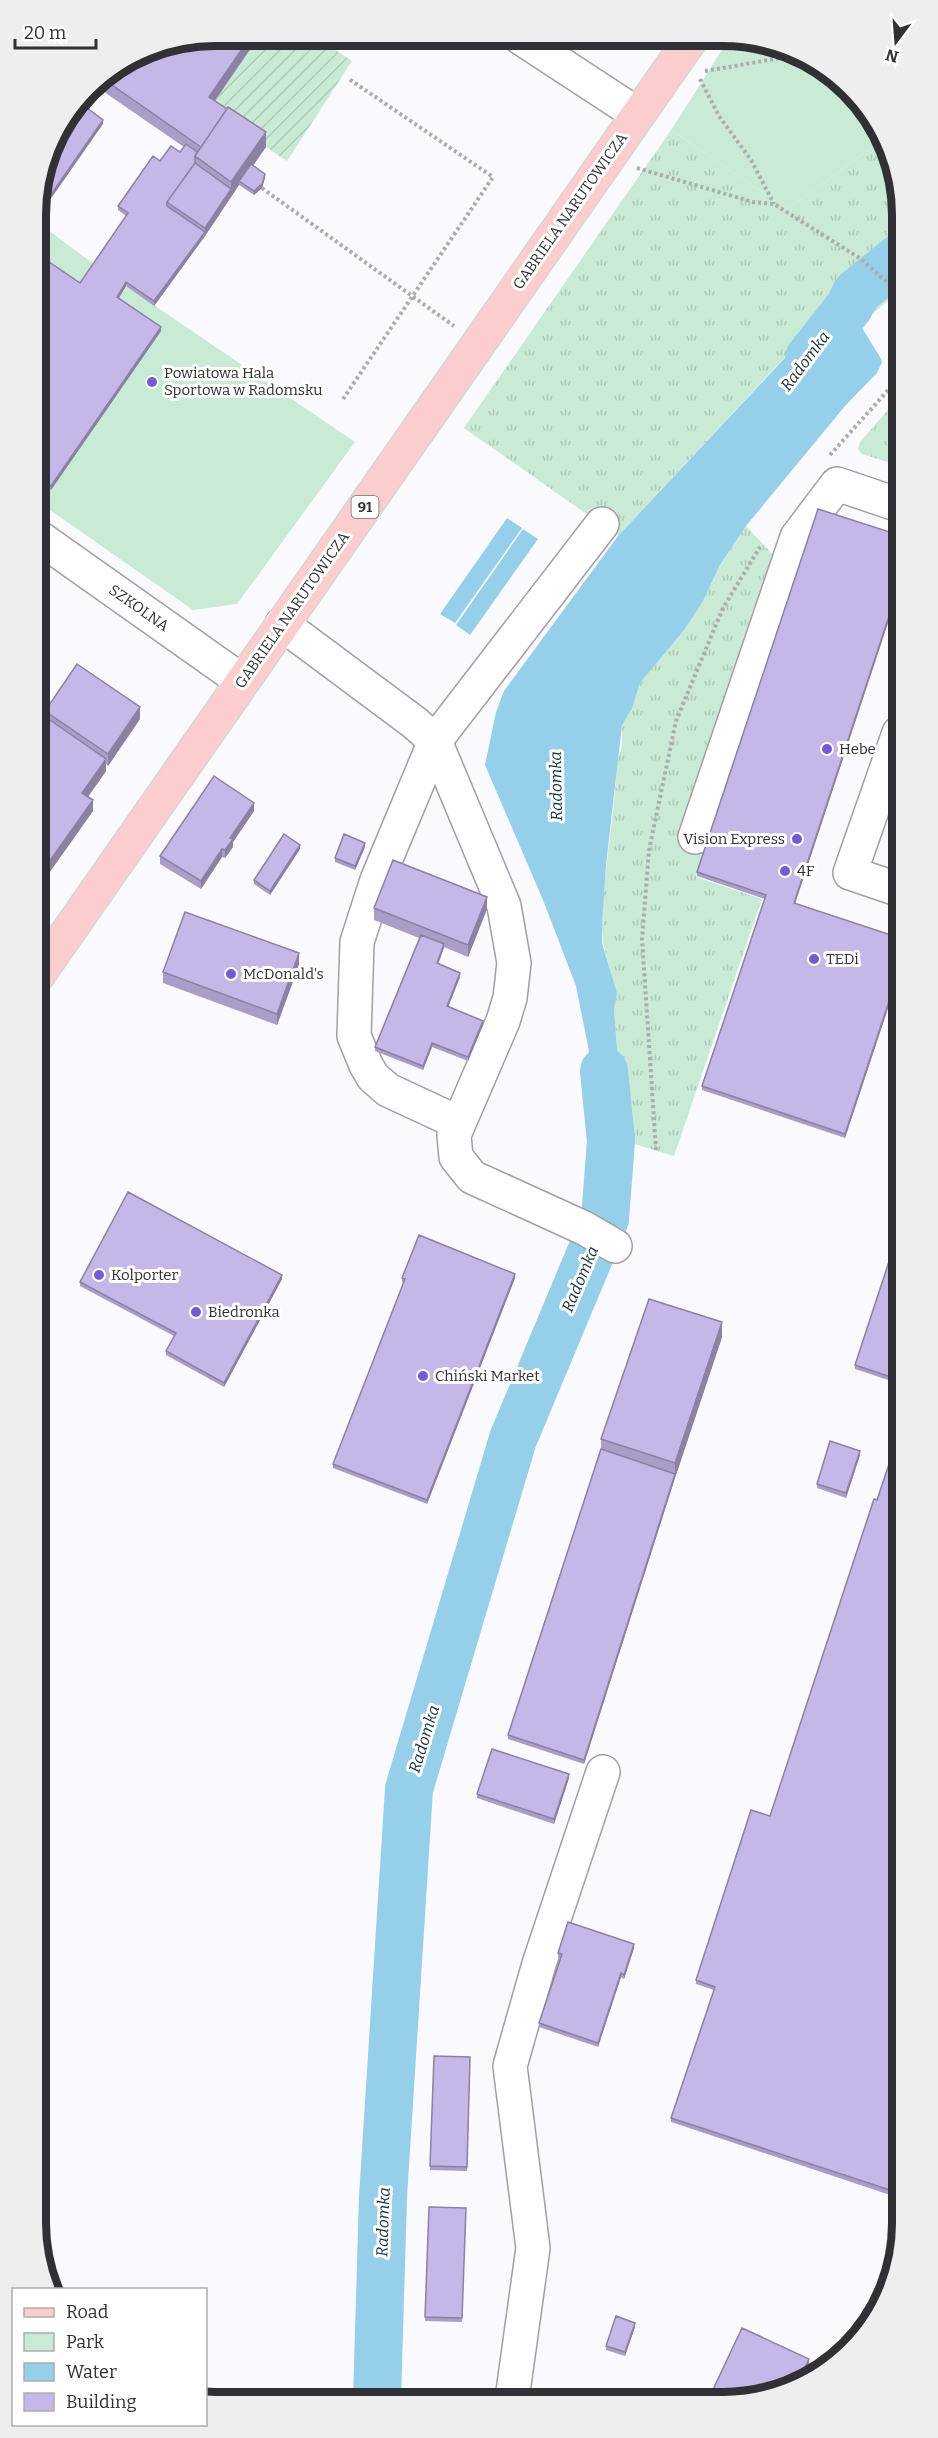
<svg xmlns="http://www.w3.org/2000/svg" width="938" height="2438" viewBox="0 0 938 2438" font-family="Bitter,serif">
<style>
.grass{fill:url(#grass-tufts)}
.park{fill:#c9ebd6}
.garden{fill:url(#garden-furrows)}
.water{fill:#96cfea}
.lines{fill:none;stroke-linecap:round;stroke-linejoin:round}
.river{stroke:#96cfea;stroke-width:48}
.minor-casing{stroke:#a09fa6;stroke-width:36}
.major-casing{stroke:#d6d6d6;stroke-width:36}
.path{stroke:#acabb0;stroke-width:4;stroke-dasharray:3 3;stroke-linecap:butt}
.minor{stroke:#fff;stroke-width:33}
.major{stroke:#fbcdce;stroke-width:33}
.wall{fill:#a99ec8}
.shaded-wall{fill:#8a81a3}
.building{fill:#c5b8e9;stroke:#8a81a3;stroke-width:1.5}
.poi-dot{fill:#725bd5;stroke:#fff;stroke-width:2}
.labels{text-anchor:middle;dominant-baseline:central;stroke-width:6;stroke-linejoin:round;paint-order:stroke}
.shield{fill:#fff;stroke:#6f6e71;stroke-width:1.5}
.shield-label{font-size:14px;font-weight:bold;fill:#313034}
.street-label{font-size:15px;fill:#313034;stroke:#fff}
.poi-label{font-size:15px;fill:#313034;stroke:#fff;text-anchor:start}
.water-label{font-size:16px;font-style:italic;fill:#132f3b;stroke:#fff}
.rim{fill:none;stroke:#313034;stroke-width:8}
</style>
<defs>
<pattern id="grass-tufts" width="24" height="20" patternUnits="userSpaceOnUse" patternTransform="scale(1.5)"><rect width="24" height="20" fill="#c9ebd6"/><path d="M3 7l-1-3M5 7V3M7 7l1-3M15 17l-1-3M17 17v-4M19 17l1-3" fill="none" stroke="#adcab8"/></pattern>
<pattern id="garden-furrows" width="10" height="10" patternUnits="userSpaceOnUse" patternTransform="scale(1.5)"><rect width="10" height="10" fill="#c9ebd6"/><path d="M-1 1l2-2M0 10L10 0M9 11l2-2" fill="none" stroke="#adcab8"/></pattern>
</defs>
<rect width="100%" height="100%" fill="#faf9fe"/>
<path class="grass" d="M671,130l116,79 97,-70 14,41 1,111 -38,33 -12,-17 -23,6 -208,223 -154,-108z
M899,397v69l-37,-12 -4,-5 2,-7z
M746,526l30,32 -69,288 -11,31 66,22 -88,257 -50,-15 -10,-132c5,-28 -12,-52 -12,-81 0,-55 13,-110 15,-165l5,-17v-21l10,-16 8,-26 45,-54 18,-28 17,-36z"/>
<path class="park" d="M729,39l29,1 54,20 38,29 34,50 -97,70 -116,-79z
M36,221l59,44 260,177 -118,162 -44,6 -156,-109z"/>
<path class="garden" d="M259,36l57,1 36,24 -65,100 -78,-52z"/>
<path class="water" d="M849,307l31,50 2,5 -5,11 -32,33 -99,120 -26,39 -17,36 -18,28 -45,54 -8,26 -10,16 -16,140 -4,59v19l15,50 -3,16 10,132 -27,-10 -8,-80 -13,-65 -33,-86 -58,-135 11,-53 8,-21 114,-155 209,-223z
M507,518l15,10 -67,95 -15,-9z
M523,529l15,10 -68,96 -14,-10z"/>
<g class="lines">
<path class="river" d="M809,358l40,-51 7,-14 43,-35
M377,2399l6,-202 26,-408 104,-350 92,-220 6,-78 -7,-70"/>
<g class="minor-casing">
<path id="minor" d="M521,38l116,76
M37,536l205,145
M282,624l133,99 20,18 69,165 10,57 -4,35 -7,23 -49,114 2,22 16,20 112,51 31,18
M899,733l-49,140 50,17
M695,837l102,-300 40,-53 62,21
M459,1123l-71,-33 -15,-13 -7,-12 -12,-29 3,-94 20,-62 58,-139 167,-217
M512,2399l21,-151 -23,-182 29,-102 64,-192"/>
</g>
<g class="major-casing">
<path id="major" d="M38,975l653,-936"/>
</g>
<path class="path" d="M705,71l93,-16
M700,79l19,37 32,44 23,44
M637,168l116,34 21,2 87,55 38,34
M262,188l192,138
M343,399l150,-222 -144,-98
M830,455l69,-77
M656,1150l-14,-211 7,-89 27,-129 47,-113 37,-61"/>
<use href="#minor" class="minor"/>
<use href="#major" class="major"/>
</g>
<path class="wall" d="M216,36h43l-44,65 51,46 -13,19 12,12 -3,10 -8,7 -15,-10 -34,51 -51,70 -28,-20 -7,12 42,33 -110,159 -14,-10 -1,-227 44,30 46,-67 -8,-6v-4l42,-45 20,-9 4,-5 -90,-62 3,-4 60,-21z
M45,711l95,8 -32,47 -2,-2v7l-18,26 5,14 -56,79v-151l10,-15 -2,-1z
M254,811l-21,31v5l-8,11 -3,-1 -21,32 -41,-25v-8z
M365,847l-10,23 -20,-8v-4z
M300,849l-30,46 -16,-11v-4z
M697,872l203,66v34l-55,166 -143,-48v-4l63,-187 -68,-23z
M374,908l113,1 -19,48 -24,-10 -6,17 22,13 -12,30 35,18 -15,36 -36,-14 -9,23 -48,-19v-4l44,-109 -45,-18z
M299,965l-22,60 -114,-42v-11z
M900,1228v156l-45,-15v-4z
M402,1278h113l-88,226 -94,-36v-4l71,-181 -2,-1z
M282,1279l-58,108 -58,-32v-4l8,-15 -94,-50v-4z
M722,1337l-47,141 -91,286 -76,-25v-4l93,-286v-10z
M860,1455l-14,43 -29,-10v-4z
M900,1471l2,728 -231,-77v-4l43,-128 -18,-6v-4l74,-164 107,-316z
M569,1778l-15,46 -77,-26v-4z
M634,1948l-10,31 -3,-2 -23,70 -59,-20v-4l21,-65 -2,-1v-4z
M434,2056l36,1 -3,114 -37,-1z
M429,2207l37,1 -4,114 -37,-1z
M635,2327l-10,29 -19,-6v-4z"/>
<path class="shaded-wall" d="M251,36h8l-50,73v-12z
M90,100v8l-45,64 3,-13z
M103,120v4l-67,96v-4z
M266,132v15l-25,35 -2,-1v4l-34,51 -51,70v-5l51,-69v-4l26,-39v-7z
M265,174v4l-3,10 -8,7v-4z
M126,282v4l-9,15v-4z
M161,327v4l-110,159v-4z
M899,586v4l-105,317v-4z
M140,707v12l-32,47v-12z
M106,759v12l-24,34v-12z
M93,800v11l-56,79v-11z
M254,803v8l-21,31v5l-8,11v-8l5,-12z
M365,843v4l-10,23v-4z
M300,845v4l-30,46v-4z
M222,849v8l-21,32v-8z
M487,897v12l-19,48v-12z
M444,944v4l-7,19v-4z
M299,953v12l-22,60v-11z
M900,968v4l-55,166v-4z
M460,973v4l-13,33v-4z
M483,1021v4l-15,36v-4z
M432,1043v4l-9,23v-4z
M515,1274v4l-88,226v-4z
M282,1275v4l-58,108v-4z
M722,1322v15l-47,141 -91,286v-4l91,-286v-11z
M860,1451v4l-14,43v-5z
M569,1774v4l-15,46v-5z
M634,1944v4l-10,31v-4z
M621,1973v4l-23,70v-4z
M635,2323v4l-10,29v-4z
M809,2359v4l-9,19 -2,1z"/>
<path class="building" d="M216,36h35l-42,61 18,12 -26,38 -99,-69 42,-26 13,8 10,-14z
M103,77l-1,1v8l-6,-4z
M85,97l5,3 -42,59 7,-23z
M228,107l38,25 -35,50 -36,-26z
M87,108l16,12 -67,96v-13l11,-38z
M186,144l11,8 -2,4v7l-28,39v4l38,26 -51,69 -28,-19 -9,15 44,30 -110,159 -14,-10 -1,-223 44,30 48,-70 -10,-7 35,-50 7,5 11,-15 9,6z
M195,163l36,26 -26,39 -38,-26z
M251,164l14,10 -3,10 -8,7 -15,-10z
M818,509l81,26v51l-105,317 106,35v30l-55,166 -143,-48 64,-191 -69,-23z
M77,664l63,43 -32,47 -63,-43z
M50,720l56,39 -24,34 11,7 -56,79v-140z
M214,776l40,27 -24,35 3,1 -8,11 -3,-1 -21,32 -41,-25z
M284,834l16,11 -30,46 -16,-11z
M344,834l21,9 -10,23 -20,-8z
M393,860l94,37 -19,48 -94,-37z
M185,912l114,41 -22,61 -114,-42z
M421,935l23,9 -7,19 23,10 -13,33 36,15 -15,36 -36,-14 -9,23 -48,-19z
M128,1192l154,83 -58,108 -58,-32 10,-18 -96,-51z
M900,1228v152l-45,-15z
M419,1235l96,39 -88,226 -94,-36 72,-185 -3,-1z
M649,1299l73,23 -47,141 -74,-24z
M830,1441l30,10 -14,42 -29,-9z
M601,1449l74,25 -91,286 -76,-25z
M888,1467l12,4 2,723 -231,-76 44,-131 -19,-7 55,-170 19,6 104,-317 3,1z
M492,1749l77,25 -15,45 -77,-25z
M568,1922l66,22 -10,31 -3,-2 -23,70 -59,-20 23,-69 -4,-1z
M434,2056l36,1 -3,110 -37,-1z
M429,2207l37,1 -4,110 -37,-1z
M616,2316l19,7 -10,29 -19,-6z
M742,2328l67,31 -11,24 -40,15h-49z"/>
<g class="poi-dot">
<circle cx="152" cy="382" r="6"/>
<circle cx="827" cy="749" r="6"/>
<circle cx="797" cy="839" r="6"/>
<circle cx="785" cy="871" r="6"/>
<circle cx="814" cy="959" r="6"/>
<circle cx="231" cy="974" r="6"/>
<circle cx="99" cy="1275" r="6"/>
<circle cx="196" cy="1312" r="6"/>
<circle cx="423" cy="1376" r="6"/>
</g>
<g class="labels">
<rect class="shield" x="351.5" y="496" width="27" height="22" rx="4.5"/>
<g class="shield-label">
<text x="365" y="507">91</text>
</g>
<g class="street-label">
<text transform="translate(570 211) rotate(-55)">GABRIELA NARUTOWICZA</text>
<text transform="translate(139 608) rotate(35)">SZKOLNA</text>
<text transform="translate(292 610) rotate(-55)">GABRIELA NARUTOWICZA</text>
</g>
<g class="poi-label">
<text x="164" y="373">Powiatowa Hala<tspan x="164" dy="17">Sportowa w Radomsku</tspan></text>
<text x="839" y="749">Hebe</text>
<text x="785" y="839" text-anchor="end">Vision Express</text>
<text x="797" y="871">4F</text>
<text x="826" y="959">TEDi</text>
<text x="243" y="974">McDonald's</text>
<text x="111" y="1275">Kolporter</text>
<text x="208" y="1312">Biedronka</text>
<text x="435" y="1376">Chiński Market</text>
</g>
<g class="water-label">
<text transform="translate(805 361) rotate(-53)">Radomka</text>
<text transform="translate(556 786) rotate(-91)">Radomka</text>
<text transform="translate(580 1279) rotate(-67)">Radomka</text>
<text transform="translate(424 1739) rotate(-73)">Radomka</text>
<text transform="translate(383 2222) rotate(-88)">Radomka</text>
</g>
</g>
<path d="M0 0H938V2438H0ZM215 46H723A169 169 0 0 1 892 215V2223A169 169 0 0 1 723 2392H215A169 169 0 0 1 46 2223V215A169 169 0 0 1 215 46Z" fill="#efeeef" fill-rule="evenodd"/>
<path class="rim" d="M215 46H723A169 169 0 0 1 892 215V2223A169 169 0 0 1 723 2392H215A169 169 0 0 1 46 2223V215A169 169 0 0 1 215 46Z"/>
<rect x="12" y="2288" width="195" height="138" fill="#ffffff" stroke="#adacae" stroke-width="1.5"/>
<rect x="24" y="2308" width="30" height="9" fill="#fbcdce" stroke="#adacae" stroke-width="1.5"/>
<text x="66" y="2318" font-size="18" fill="#313034">Road</text>
<rect x="24" y="2333" width="30" height="18" fill="#c9ebd6" stroke="#adacae" stroke-width="1.5"/>
<text x="66" y="2348" font-size="18" fill="#313034">Park</text>
<rect x="24" y="2363" width="30" height="18" fill="#96cfea" stroke="#adacae" stroke-width="1.5"/>
<text x="66" y="2378" font-size="18" fill="#313034">Water</text>
<rect x="24" y="2393" width="30" height="18" fill="#c5b8e9" stroke="#adacae" stroke-width="1.5"/>
<text x="66" y="2408" font-size="18" fill="#313034">Building</text>
<g transform="translate(896 42) rotate(196)" stroke="#ffffff" stroke-width="4.5" paint-order="stroke">
<path d="M0-4.5L10 22L0 15L-10 22Z" fill="#313034"/>
<text y="-9" font-size="16" font-weight="bold" text-anchor="middle" fill="#313034">N</text>
</g>
<path d="M15 39v9h81v-9" fill="none" stroke="#313034" stroke-width="3"/>
<text x="24" y="39" font-size="18" fill="#313034" stroke="#ffffff" stroke-width="4.5" paint-order="stroke">20 m</text>
</svg>
